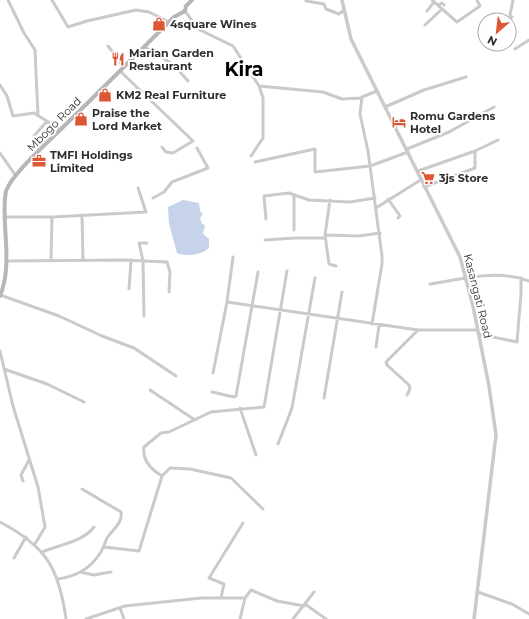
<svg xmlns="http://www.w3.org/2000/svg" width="529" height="619" viewBox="0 0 529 619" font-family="Montserrat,sans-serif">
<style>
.water{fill:#c7d3ea}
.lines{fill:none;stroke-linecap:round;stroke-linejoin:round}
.minor{stroke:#cacaca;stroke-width:3}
.tertiary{stroke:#cacaca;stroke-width:3.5}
.secondary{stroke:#b7b7b7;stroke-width:4}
.labels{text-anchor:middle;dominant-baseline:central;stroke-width:4;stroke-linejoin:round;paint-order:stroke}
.poi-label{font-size:11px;font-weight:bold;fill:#2d2d2d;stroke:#fff;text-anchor:start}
.street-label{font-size:11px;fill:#2d2d2d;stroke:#fff}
.town-label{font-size:19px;font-weight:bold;fill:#000;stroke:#fff}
</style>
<rect width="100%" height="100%" fill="#fff"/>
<path class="water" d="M183,200l16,3 1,8 3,3 -3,4 2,6 3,1 -2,9 6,5v9c-7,7 -23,9 -32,5l-8,-29 -1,-17z"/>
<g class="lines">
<path class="minor" d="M8,0l16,33 11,17 3,66
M52,0l16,27 19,-6 49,-11 13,2 20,10
M432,0l25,22 23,-16 -3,-6
M306,1l18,3 2,5 13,5 5,-4
M438,5l4,-2 2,2
M185,11l13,18 35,17 26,40 4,12v40l-12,18
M427,11l7,-9
M495,20v-6
M508,20l4,-3 -2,-2 3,-15
M425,25l17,-16
M108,46l16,21
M145,47l29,18 14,16
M515,49l14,-9
M120,71l73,70 -20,12 -7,-1 -4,-5
M0,85l7,11 6,20 21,-3 27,17
M259,86l64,6 19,7 19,-1
M385,107l39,-17 42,-13
M34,136l13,-15
M407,149l42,-17 45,-25
M0,153l16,23
M255,162l60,-13v23l55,-6 38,-14
M418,171l57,-20 23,-11
M424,187l51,-19v-17
M294,195v35
M153,198l11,-6 8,-10 36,-14 -11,-20
M388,199l12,17 -2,2
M330,200l-5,35 4,29 7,2
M376,208l46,-29
M82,215l1,45
M4,217h48l94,-5 -8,-24
M266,219l-2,-23 25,-3 20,7 41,2 25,-4
M325,235l34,1 21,-3
M265,240l30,-2h30
M51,260l1,-43
M6,261l118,-1 43,2 3,10 -1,20
M430,284c33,-5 67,-15 99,-3
M129,289l2,-29
M0,295l59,21 43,20 32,12 42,28
M227,302l6,-45
M144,316l-1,-55 -4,-18h8
M372,324l10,-60v-8l-14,-105 -8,-37 2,-17 15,-6
M478,334l39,8 4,-48v-16
M376,347l3,-22
M0,351l13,55 25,81 7,40 -10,17
M4,369l43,15 37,18
M213,373l14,-71 191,28h59
M150,390l45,30
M212,392l22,5 2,-1 22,-124
M407,395l3,-6 -1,-4 -22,-20 -1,-3 32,-32
M324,398l18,-106
M240,408l16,47
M278,444l14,-36 23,-130
M162,476c-10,-6 -20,-16 -18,-29l17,-14 8,-1 42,-20 53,-5 23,-136
M23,481l-2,-6 8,-15
M0,522c46,24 59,46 66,97
M104,547l35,4 23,-75 8,-8 20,1 41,9 32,31
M42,552c16,-7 41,-10 52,-25
M14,558l12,-21
M80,572l14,3 17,-3
M58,579c19,-3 32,-10 43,-27 2,-4 4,-9 6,-14 6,-9 16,-15 14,-26l-39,-23
M478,592l34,12 17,10
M221,598l3,-14 -15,-6 34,-55
M305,604l21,15
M120,608l4,11
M86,619l39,-13 76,-8h44l6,-8 26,11 27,5
M240,619l5,-21
M293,619l21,-27"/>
<path class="tertiary" d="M342,0l9,39 109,218 13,49 16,80 7,49 -22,184"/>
<path class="secondary" d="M0,296c14,-34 0,-75 6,-105 6,-17 38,-45 52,-59 39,-38 78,-77 116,-115l11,-6 1,-5 6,-6"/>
</g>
<defs>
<g id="shop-bare" transform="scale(1.08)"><path d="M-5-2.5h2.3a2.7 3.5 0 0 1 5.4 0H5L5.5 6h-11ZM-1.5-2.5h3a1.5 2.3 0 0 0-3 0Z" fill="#de5734" stroke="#fff" stroke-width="2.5" paint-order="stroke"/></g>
<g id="restaurant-bare" transform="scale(1.08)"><path d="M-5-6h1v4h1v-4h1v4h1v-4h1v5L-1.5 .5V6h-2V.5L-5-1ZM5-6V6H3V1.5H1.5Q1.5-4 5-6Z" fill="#de5734" stroke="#fff" stroke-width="2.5" paint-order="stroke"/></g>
<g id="hotel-bare" transform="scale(1.08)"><path d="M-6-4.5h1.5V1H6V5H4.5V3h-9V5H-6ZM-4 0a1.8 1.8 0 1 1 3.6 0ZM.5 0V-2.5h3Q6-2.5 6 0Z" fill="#de5734" stroke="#fff" stroke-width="2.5" paint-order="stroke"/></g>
<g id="office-bare" transform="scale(1.08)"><path d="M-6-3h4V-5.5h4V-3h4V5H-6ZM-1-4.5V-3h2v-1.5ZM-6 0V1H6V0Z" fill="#de5734" stroke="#fff" stroke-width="2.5" paint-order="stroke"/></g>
<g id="supermarket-bare" transform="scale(1.08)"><path d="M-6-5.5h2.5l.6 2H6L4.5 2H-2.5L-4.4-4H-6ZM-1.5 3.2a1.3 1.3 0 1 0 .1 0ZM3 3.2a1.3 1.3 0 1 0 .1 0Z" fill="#de5734" stroke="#fff" stroke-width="2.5" paint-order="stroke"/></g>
</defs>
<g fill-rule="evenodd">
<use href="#shop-bare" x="159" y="24"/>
<use href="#restaurant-bare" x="118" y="59"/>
<use href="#shop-bare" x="105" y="95"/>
<use href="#shop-bare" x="81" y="119"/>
<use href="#hotel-bare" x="399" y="122"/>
<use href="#office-bare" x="39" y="161"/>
<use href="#supermarket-bare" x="428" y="178"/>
</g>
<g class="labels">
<g class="poi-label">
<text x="170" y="24">4square Wines</text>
<text x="129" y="53">Marian Garden<tspan x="129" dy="13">Restaurant</tspan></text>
<text x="116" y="95">KM2 Real Furniture</text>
<text x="92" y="113">Praise the<tspan x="92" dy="13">Lord Market</tspan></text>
<text x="410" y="116">Romu Gardens<tspan x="410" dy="13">Hotel</tspan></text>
<text x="50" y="155">TMFI Holdings<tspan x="50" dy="13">Limited</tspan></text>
<text x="439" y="178">3js Store</text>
</g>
<g class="street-label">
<text transform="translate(54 124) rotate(-45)">Mbogo Road</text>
<text transform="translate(478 296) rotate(76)">Kasangati Road</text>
</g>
<g class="town-label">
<text x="244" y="69">Kira</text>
</g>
</g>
<g transform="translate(497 32) rotate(208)"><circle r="19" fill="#ffffff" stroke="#ababab"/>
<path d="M0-3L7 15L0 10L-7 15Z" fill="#de5734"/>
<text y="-6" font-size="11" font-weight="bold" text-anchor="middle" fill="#2d2d2d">N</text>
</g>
</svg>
